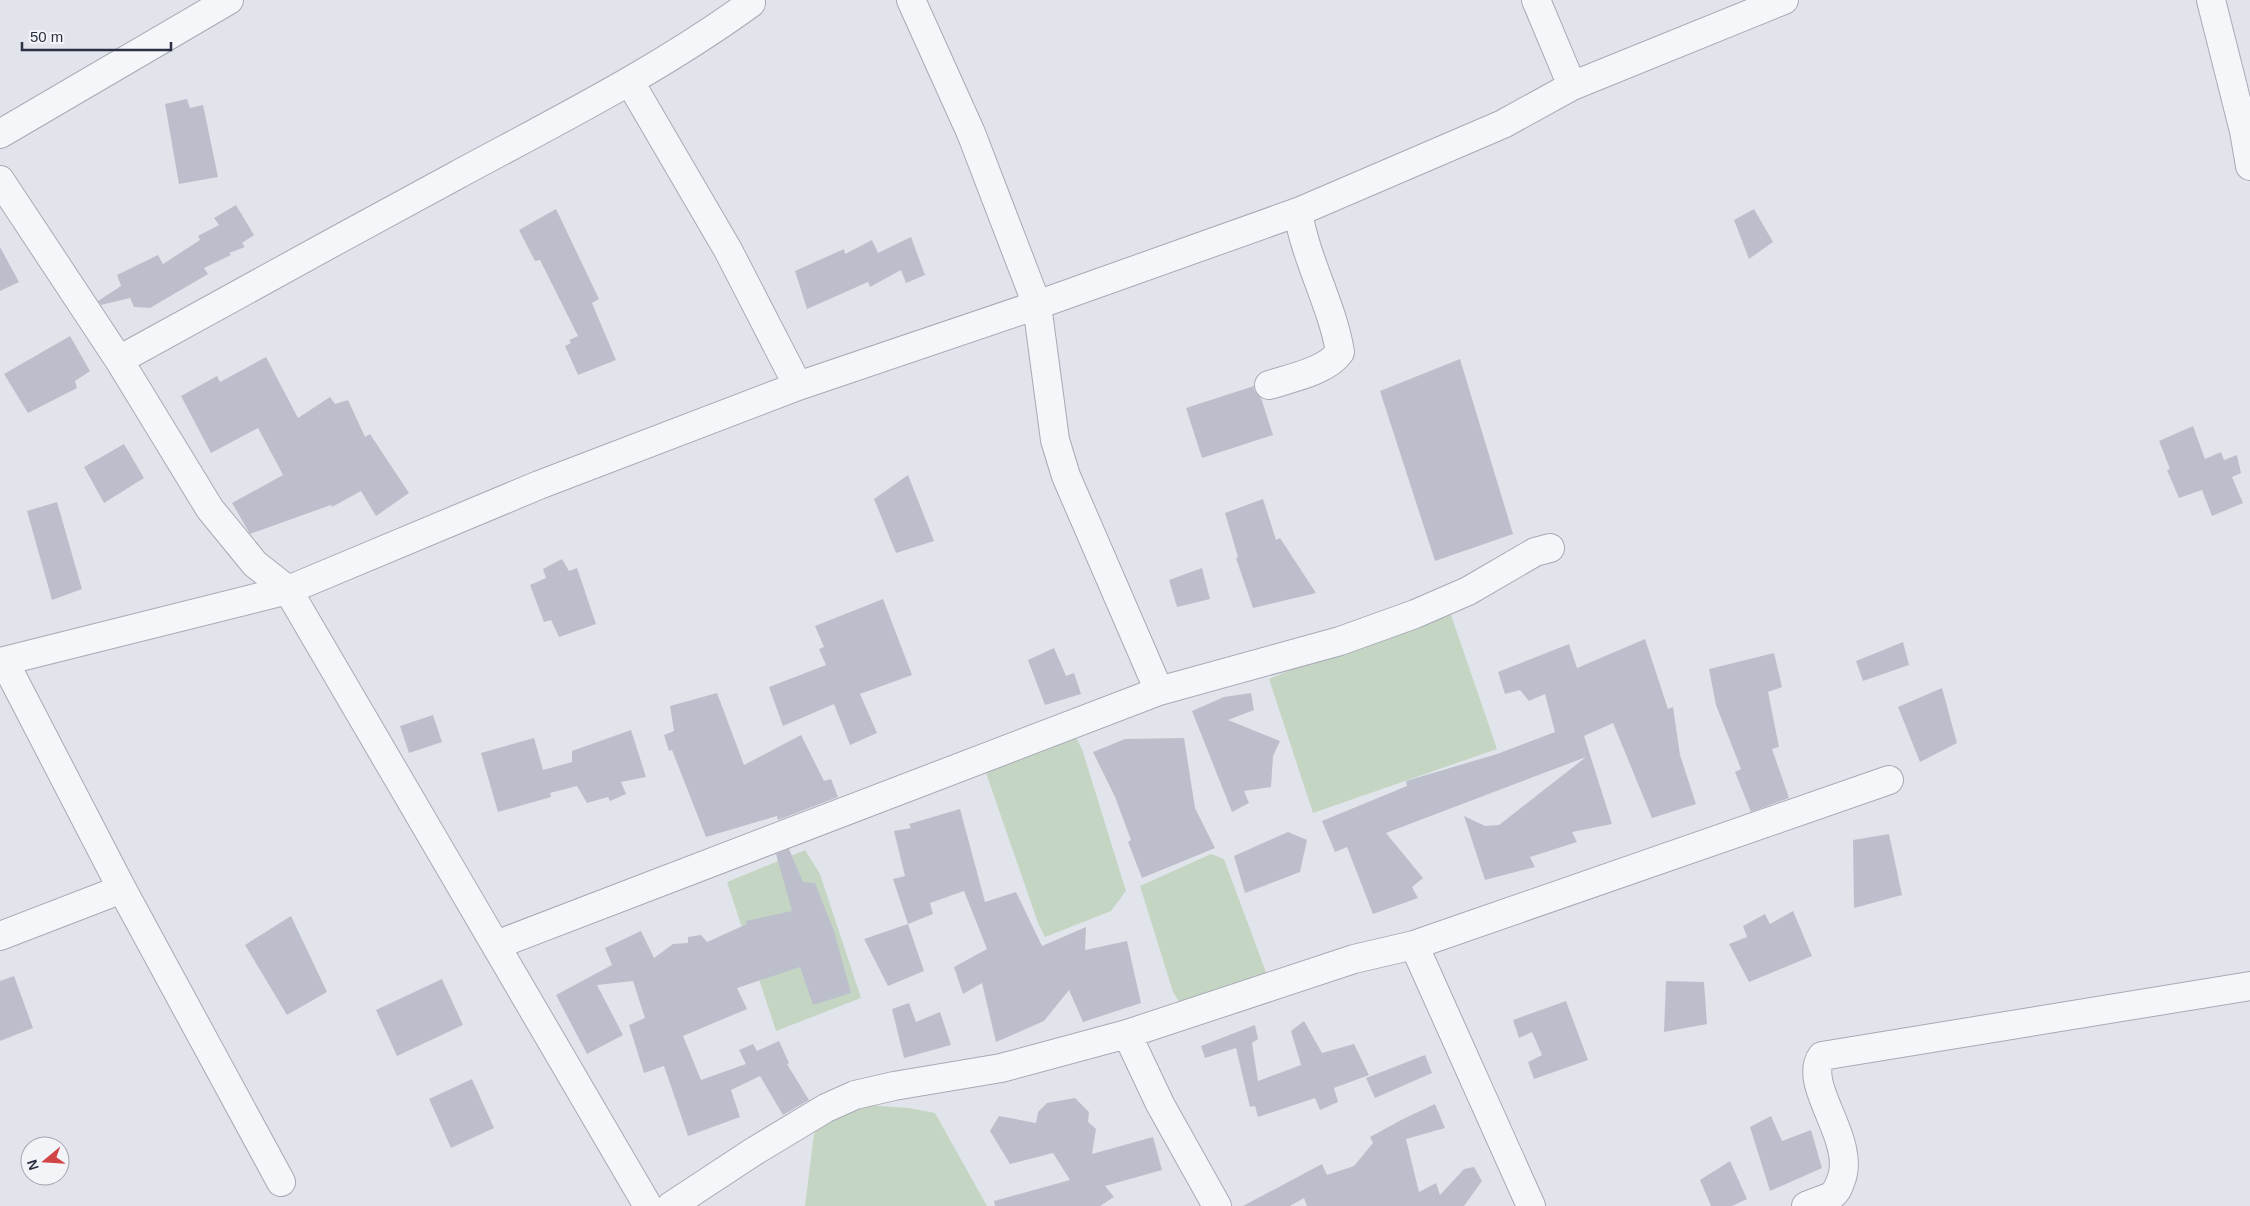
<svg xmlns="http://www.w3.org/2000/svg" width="2250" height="1206" viewBox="0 0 2250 1206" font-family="Arial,sans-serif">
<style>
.green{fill:#c5d5c3}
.building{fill:#bcbfcb}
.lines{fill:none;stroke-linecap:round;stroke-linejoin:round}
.minor-casing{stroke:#a7aab5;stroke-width:30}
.minor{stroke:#f5f6f9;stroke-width:28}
</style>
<rect width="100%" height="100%" fill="#e2e4eb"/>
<path class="green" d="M1448,606l49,143 -184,64 -44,-134z
M1074,734l8,15 44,142 -15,20 -66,26 -7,-14 -53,-153z
M805,850l15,24 41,124 -85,33 -49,-149z
M1211,854l13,5 43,116 -87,28 -7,-11 -33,-106z
M838,1103l71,5 26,5 52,93h-182l9,-72z"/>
<path class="building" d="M187,99l3,9 13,-3 15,72 -39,7 -14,-80z
M236,205l18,30 -12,8 3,4 -16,6 2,2 -27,13 4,6 -58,34 -16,-1 -4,-9 -29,7 -3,-4 23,-15 -4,-11 41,-20 5,9 37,-24 -2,-4 21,-11 -5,-7z
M556,209l43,90 -7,4 24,57 -38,15 -13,-29 6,-3 -2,-3 9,-4 -38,-76 -5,1 -16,-31z
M1754,209l19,33 -24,17 -15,-39z
M911,237l14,38 -19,8 -5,-13 -31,17 -2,-5 -61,27 -12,-38 49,-22 1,5 27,-14 6,13z
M0,247l19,35 -19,9z
M70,336l20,35 -15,10 2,7 -49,25 -24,-39z
M266,357l32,61 32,-21 5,7 13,-4 17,37 5,-3 39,59 -33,23 -15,-25 -29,16 -1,-2 -81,29 -18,-31 51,-28 -25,-47 -47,25 -30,-57 36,-20 3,6z
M1460,359l53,175 -78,27 -55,-170z
M1254,386v4l7,8 12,37 -71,23 -16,-50z
M2193,426l12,33 16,-7 3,8 13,-5 4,18 -9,4 11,26 -31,13 -10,-26 -23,8 -12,-28 3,-1 -11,-28z
M124,444l20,34 -40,25 -20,-36z
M908,475l26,66 -38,12 -22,-54z
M1263,499l13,41 4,-2 36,55 -63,15 -17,-50 2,-1 -13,-44z
M57,502l25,87 -30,11 -25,-89z
M562,559l7,12 8,-3 19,56 -37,13 -8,-17 -7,2 -14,-37 16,-7 -3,-9z
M1202,568l8,31 -33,8 -8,-27z
M883,599l29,76 -52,19 17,39 -27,12 -16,-41 -51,22 -14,-39 57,-22 -7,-16 5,-2 -9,-21z
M1645,639l23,70 5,-2 7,48 16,49 -44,14 -39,-95 -29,13 28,88 -40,8 5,10 -47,15 5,10 -50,13 -21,-64 21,10 14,-1 87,-68 -200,76 37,45 -11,9 6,11 -45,16 -26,-67 -12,5 -13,-31 85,-35 -1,-5 91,-27 58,-22 -10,-38 -16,7 -9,-11 -15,4 -7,-22 71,-28 8,24z
M1903,642l6,23 -46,16 -7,-20z
M1054,648l12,28 8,-3 7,21 -36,11 -17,-45z
M1774,653l8,34 -14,5 11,55 -7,2 17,49 -38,14 -16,-40 6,-3 -25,-64 -7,-36z
M1942,688l15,55 -37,19 -22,-55z
M717,693l27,72 57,-30 23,46 7,-2 7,18 -60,23 -1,-4 -71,21 -34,-87 -3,1 -5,-16 10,-4 -4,-25z
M1251,693l3,17 -26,10 52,21 -7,15 -2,31 -27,4 5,12 -17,9 -40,-101 32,-14z
M433,715l9,27 -33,11 -9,-27z
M631,730l15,47 -25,5 5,12 -16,7 -2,-4 -21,6 -10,-17 -27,7 1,4 -53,15 -17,-59 53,-15 9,32 29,-8v-11z
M1184,738l11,70 20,40 -73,30 -14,-36 3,-2 -16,-43 -22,-45 32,-13z
M960,809l25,93 31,-10 26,54 44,-19 -1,23 42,-9 14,62 -58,19 -14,-32 -25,31 -48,21 -14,-59 -19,11 -9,-27 33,-18 -23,-58 -34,12 3,11 -25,10 -15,-45 12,-3 -11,-45 17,-3 -2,-4z
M1288,832l19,8 -7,32 -55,21 -11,-37z
M1889,834l13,61 -48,13 -1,-68z
M789,849l14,33 12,1 19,48 17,62 -38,12 -13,-38 -63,21 10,21 -64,27 18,44 45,-16 -7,-14 14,-6 4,7 22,-10 10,22 -2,1 22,36 -26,15 -23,-39 -29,14 9,27 -52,19 -24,-70 -20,7 -15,-48 16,-7 -12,-37 -36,4 26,50 -36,19 -31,-59 56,-30 -7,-17 36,-17 13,27 19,-14 15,-1v-6l13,-2 6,7 40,-18 -1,-3 46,-10 -16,-57z
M1793,911l19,45 -63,26 -20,-38 18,-7 -4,-11 22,-12 5,10z
M291,916l36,76 -40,23 -42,-70z
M908,924l16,47 -36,15 -24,-47z
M14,976l19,52 -33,13v-60z
M442,979l21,46 -66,31 -21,-46z
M1666,981l38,1 3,42 -43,8z
M1566,1001l22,59 -54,19 -6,-17 14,-7 -10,-23 -13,6 -6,-18z
M909,1003l7,19 24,-10 11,33 -47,13 -12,-49z
M1304,1021l18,32 32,-9 15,31 -35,13 4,14 -18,8 -5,-12 -57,19 -3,-11 -5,1 -14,-59 -31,10 -4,-12 54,-21 3,14 -6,4 6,38 43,-16 -10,-34z
M1425,1055l7,18 -57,25 -9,-20z
M472,1079l22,49 -43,20 -22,-49z
M1075,1098l14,14 -1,10 8,7 -4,25 61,-17 9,33 -57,16 9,11 -14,9h-105l-1,-5 76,-21 -17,-27 -43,11 -20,-33 9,-15 37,7 2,-11 9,-9z
M1435,1104l10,24 -39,11 13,53 17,-9 4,12 24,-26 10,-2 8,14 -18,25h-157l-3,-8 -14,8h-47l79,-42 5,11 27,-9 19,-23 -3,-6 33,-18z
M1771,1116l11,25 29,-11 11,38 -52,23 -20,-64z
M1730,1161l17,38 -15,7h-21l-11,-26z"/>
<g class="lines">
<g class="minor-casing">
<path id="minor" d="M911,0l60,133 66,172 18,135 11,36 93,215 181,-50 75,-27 53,-23 67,-39 15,-4
M1536,0l36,86
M2211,0l33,131 6,35
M630,82l98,168 70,136
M0,134l229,-134
M0,180l119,180 91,149 45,55 33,26 -284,71 118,228 -122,47
M119,360c112,-62 225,-124 338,-185 100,-54 202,-105 294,-172
M1269,385c22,-7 58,-14 71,-33 -8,-48 -34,-91 -42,-140
M122,889l159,293
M496,945l663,-254
M1414,945l475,-165
M1127,1034l33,70 57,102
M648,1206l-360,-616 251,-105 259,-99 239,-81 261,-93 205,-88 69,-38 212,-86
M671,1206l82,-54 73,-44 29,-13 39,-9 107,-18 126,-34 227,-75 60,-14 117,261
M1806,1206c7,-3 17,-6 25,-10 6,-4 8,-10 10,-16 16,-40 -40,-96 -19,-124l428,-70"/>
</g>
<use href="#minor" class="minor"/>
</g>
<g transform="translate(45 1161) rotate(252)"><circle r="24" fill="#f2f4f8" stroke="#a2a5b0"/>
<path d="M0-4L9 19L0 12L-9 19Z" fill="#d14547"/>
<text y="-8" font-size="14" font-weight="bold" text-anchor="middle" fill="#2a2f43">N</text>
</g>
<path d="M22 42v8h149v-8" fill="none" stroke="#2a2f43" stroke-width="2.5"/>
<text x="30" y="42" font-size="15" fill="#2a2f43" stroke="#f2f4f8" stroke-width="4" paint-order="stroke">50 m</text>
</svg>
